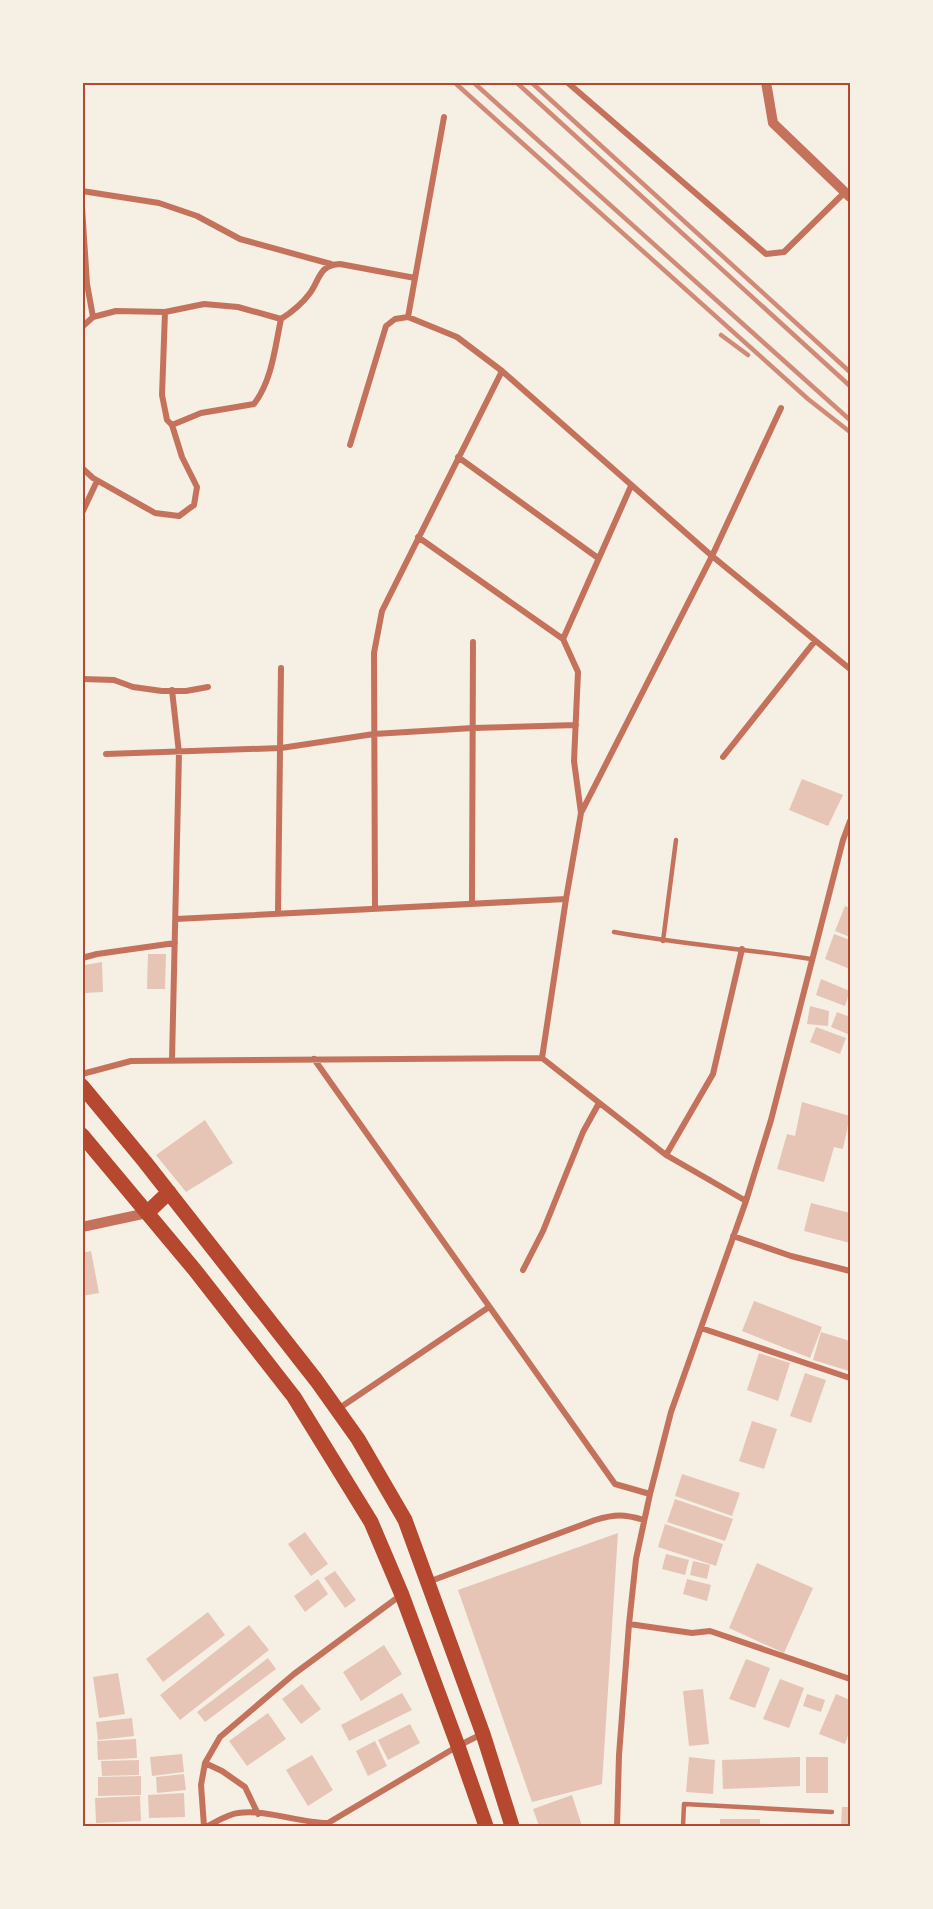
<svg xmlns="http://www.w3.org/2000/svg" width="933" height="1909" viewBox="0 0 933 1909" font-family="Montserrat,sans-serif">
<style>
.building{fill:#e6c5b7}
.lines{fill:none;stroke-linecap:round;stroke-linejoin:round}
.service{stroke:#c5725c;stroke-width:4.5}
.minor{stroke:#c5725c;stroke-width:6}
.tertiary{stroke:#c5725c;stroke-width:10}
.primary{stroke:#b5482f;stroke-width:15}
.rail{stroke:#cf8b77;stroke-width:4.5}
.neatline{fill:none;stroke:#b5482f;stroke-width:2}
</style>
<rect width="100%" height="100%" fill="#f6efe4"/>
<path class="building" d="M802,779l41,16 -15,31 -39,-16z
M845,906l5,2v29l-15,-6z
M834,934l16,6v29l-25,-10z
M148,954h18l-1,35h-18z
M102,962l1,30 -19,1 1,-28z
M821,979l29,12 -5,15 -29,-11z
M810,1006l19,5 -1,15 -21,-2z
M837,1012l13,5v18l-19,-8z
M816,1027l30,11 -6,16 -30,-12z
M802,1102l48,14 -7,33 -9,-2 -10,35 -47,-13 10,-35 8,2z
M205,1120l28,43 -47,29 -30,-37z
M811,1203l39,10v30l-46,-12z
M91,1251l8,42 -17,3v-43z
M754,1301l68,26 -12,31 -68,-27z
M821,1332l29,9 -1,30 -36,-11z
M759,1353l31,10 -12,38 -31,-11z
M805,1373l21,7 -15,43 -21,-7z
M752,1421l25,8 -13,40 -25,-8z
M682,1474l58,19 -8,23 -57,-20z
M675,1499l58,20 -8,22 -58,-19z
M665,1524l58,20 -7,22 -58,-19z
M305,1532l23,32 -17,12 -23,-32z
M618,1533l-16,251 -70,18 -74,-212z
M666,1554l23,6 -4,15 -23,-6z
M693,1561l17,4 -3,14 -17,-4z
M757,1563l56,25 -29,65 -55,-25z
M335,1571l21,29 -11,8 -21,-30z
M318,1579l10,15 -23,18 -11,-16z
M687,1579l24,6 -4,16 -24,-7z
M208,1612l17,23 -62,47 -17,-23z
M249,1625l20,25 -89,70 -20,-25z
M384,1645l18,29 -41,27 -18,-29z
M268,1658l8,11 -71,53 -8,-10z
M746,1659l24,9 -15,40 -26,-9z
M118,1673l7,41 -26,4 -6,-41z
M780,1679l24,9 -15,40 -26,-9z
M302,1684l19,25 -20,15 -19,-25z
M703,1689l6,55 -20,2 -6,-55z
M402,1693l10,17 -63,31 -8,-16z
M807,1694l18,6 -4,12 -18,-6z
M836,1694l14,6v29l-5,15 -26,-10z
M268,1713l18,26 -39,27 -18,-25z
M132,1718l2,18 -36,4 -2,-18z
M410,1724l10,19 -32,17 -10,-20z
M136,1739l1,19 -39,2 -1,-19z
M375,1741l12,25 -19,10 -12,-25z
M182,1754l2,18 -32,4 -2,-19z
M312,1755l21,35 -25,16 -22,-36z
M689,1757l26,3 -2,34 -27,-2z
M800,1757v29l-77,3 -1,-29z
M806,1757h22v36h-22z
M139,1760v15l-37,1 -1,-15z
M184,1774l2,16 -29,3 -1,-16z
M141,1776v19l-43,1v-19z
M184,1793l1,24 -36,1 -1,-23z
M572,1795l10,31h-43l-6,-17z
M140,1796l1,25 -45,2 -1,-25z
M842,1807h8v19h-9z
M720,1819h40v7h-40z"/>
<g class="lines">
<path class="service" d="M614,932c65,12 132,17 197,27
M663,941l13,-101
M683,1826l1,-22 148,8"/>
<path class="minor" d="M567,82l199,172 18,-2 61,-60
M444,117l-36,200 49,20 45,34 210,185 138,113
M82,191l77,12 38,13 43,23 91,25
M82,207l5,77 6,33
M82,327l11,-10 23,-6 49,1 39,-8 34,3 43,12
M172,425l29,-12 53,-9c18,-23 21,-57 27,-85 11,-7 21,-15 29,-26 10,-14 9,-28 30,-29l75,14
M350,445l36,-119 9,-7 13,-2
M458,457l140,101
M82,468l11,10 62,35 24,3 15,-11 3,-18 -15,-30 -10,-32 -5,-5 -5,-25 3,-83
M82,513l15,-32
M418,537l145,102 15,33 -4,89 7,52
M563,639l68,-153
M82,679l32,1 19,7 29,4h24l22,-4
M172,690l7,63 -7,307
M106,754l175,-6 93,-14 99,-6 103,-3
M723,757l92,-116
M472,902l1,-260
M375,908l-1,-255 8,-42 120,-240
M278,913l3,-245
M176,919l390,-20
M82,958l15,-4 78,-11
M542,1058l24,-159 15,-86 131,-257 69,-148
M542,1058l124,97 80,46
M314,1059l301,425 35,10
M82,1074l49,-13 411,-3
M666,1155l47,-81 29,-125
M733,1236l58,20 59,15
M523,1270l20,-39 40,-99 16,-29
M701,1328l149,50
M338,1409l151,-102
M428,1582l167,-62c20,-6 29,-6 49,0
M629,1624l63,9 18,-2 140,48
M205,1763l17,8 23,16 13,27
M204,1826l-3,-41 4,-22 15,-26 74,-63 107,-79
M208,1826c8,-4 20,-12 30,-13 30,-4 60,10 90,10l130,-77 24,-12
M617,1826l2,-71 10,-131 7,-65 14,-65 21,-82 75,-211 25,-81 72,-280 7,-19"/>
<path class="tertiary" d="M766,82l7,41 77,74
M82,1227l65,-14"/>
<path class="primary" d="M82,1086l63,76 171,218 42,59 47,81 78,214 29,92
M82,1135l112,134 100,128 77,125 31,73 56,151 28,80
M147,1213l22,-21"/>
<path class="rail" d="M454,82l354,317 42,33
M473,82l377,338
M516,82l334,304
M531,82l319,290
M721,335l27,20"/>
</g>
<rect width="933" height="1909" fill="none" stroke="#f6efe4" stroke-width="168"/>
<rect x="84" y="84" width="765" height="1741" class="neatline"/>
</svg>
